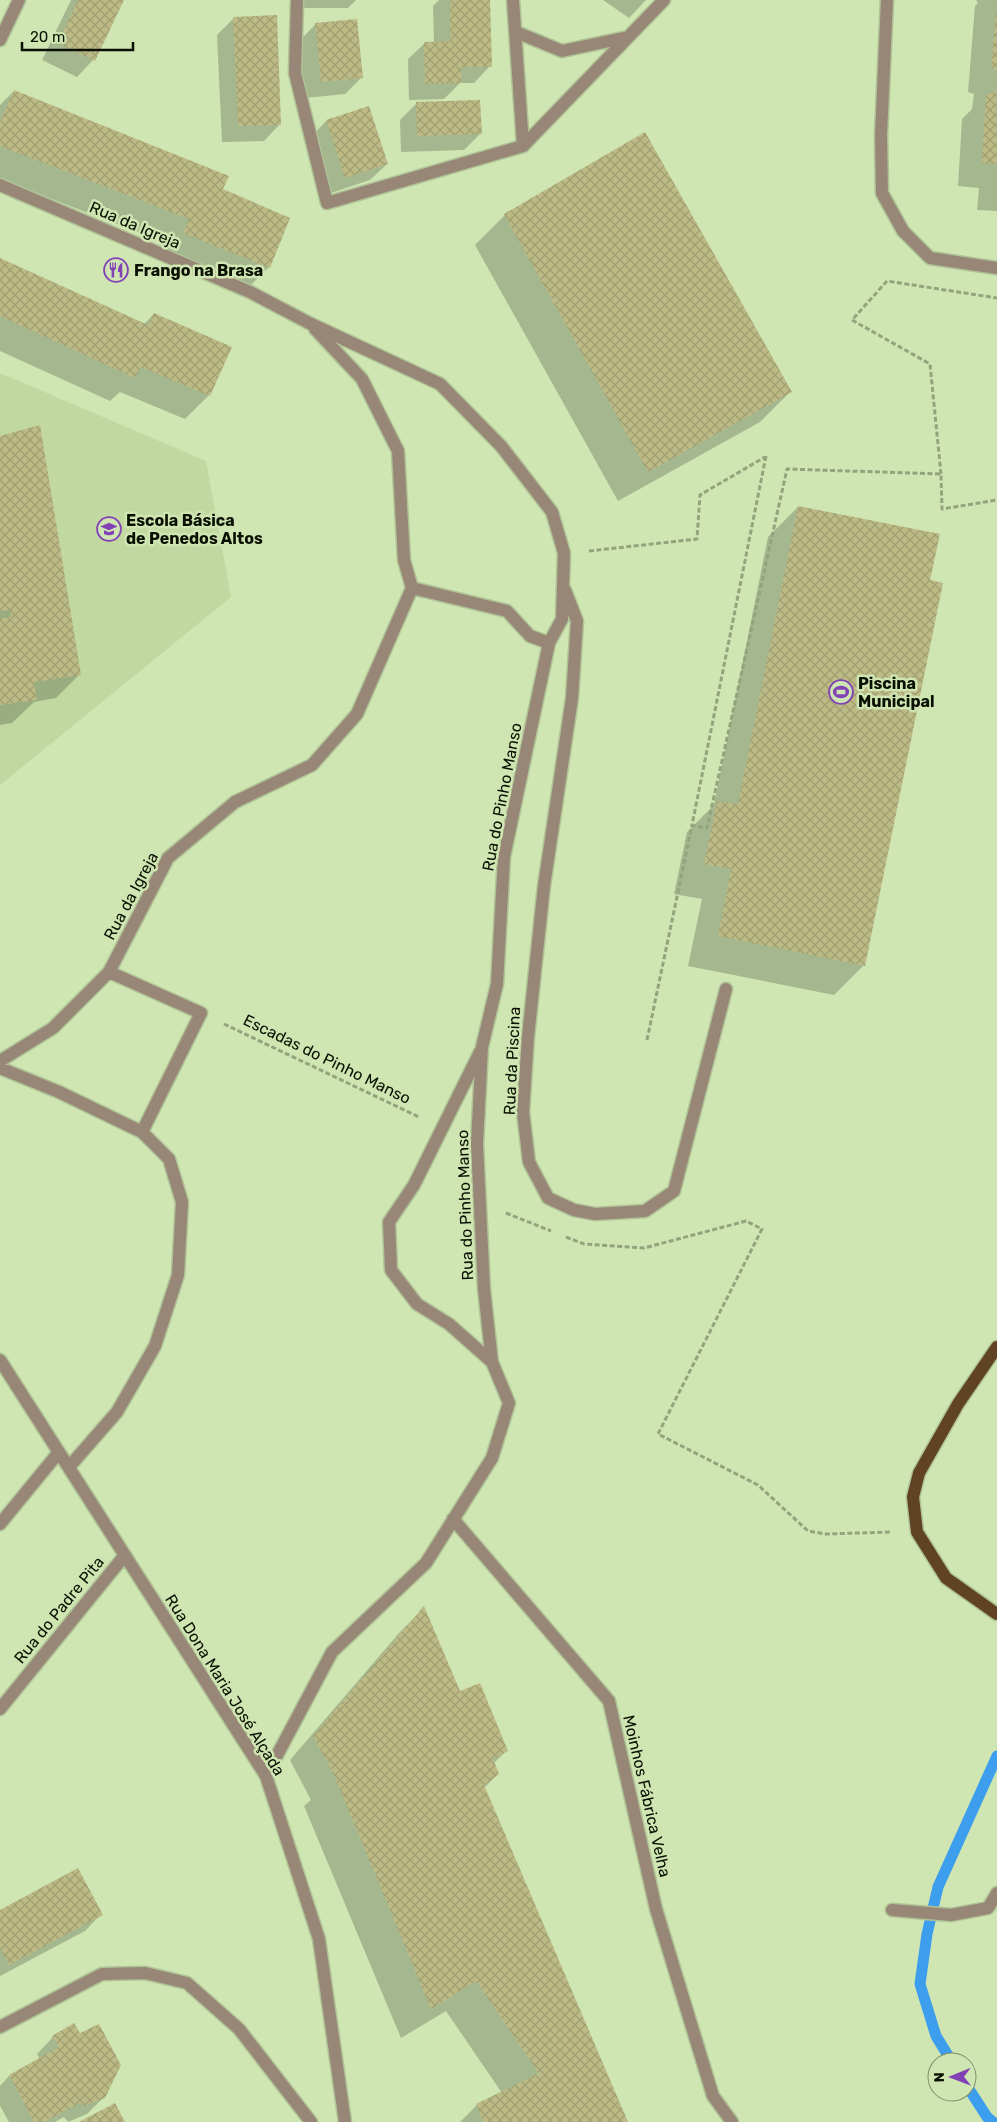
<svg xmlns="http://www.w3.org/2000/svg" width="997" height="2122" viewBox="0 0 997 2122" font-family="Rubik,sans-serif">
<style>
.built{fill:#c1d9a1}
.shadow{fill:#0003}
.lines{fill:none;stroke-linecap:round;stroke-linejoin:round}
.stream{stroke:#3c9eec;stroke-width:11}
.building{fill:url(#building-cross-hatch)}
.minor-casing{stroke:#afc396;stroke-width:15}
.major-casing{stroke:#afc396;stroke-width:15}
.path{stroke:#93a47c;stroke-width:3;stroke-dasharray:5 2.5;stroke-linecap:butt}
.minor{stroke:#988777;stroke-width:12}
.major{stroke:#5f4324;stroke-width:12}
.labels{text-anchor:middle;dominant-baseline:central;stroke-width:5;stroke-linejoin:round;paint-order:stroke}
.street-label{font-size:16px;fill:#0a1002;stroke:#cfe5b2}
.poi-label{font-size:16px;font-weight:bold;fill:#0a1002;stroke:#cfe5b2;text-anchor:start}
</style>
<defs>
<pattern id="building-cross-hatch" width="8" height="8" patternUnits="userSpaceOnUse" patternTransform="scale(1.25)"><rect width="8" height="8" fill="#bcba85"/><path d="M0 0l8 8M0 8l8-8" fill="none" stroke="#a09f71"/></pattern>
</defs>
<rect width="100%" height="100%" fill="#cfe5b2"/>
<path class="built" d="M0,373l206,88 25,136 -231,188z"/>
<path class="shadow" d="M71,0h51l-29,60 -16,17 -35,-17z
M304,0h52l-8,8h-44z
M439,0h50l1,66 -16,17h-14l-16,16 -35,1 -1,-41 17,-16h9l-1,-37z
M603,0h43l-17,18z
M976,0h21v211l-20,-1 2,-22 -21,-2 4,-67 10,-10 2,-15 -6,-2 7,-86 3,-3z
M234,18l46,106 -16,17 -42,1 -5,-107z
M316,24l46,53 -17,17 -40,4 -6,-57z
M14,91l208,99 47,77 -24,24 -85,-34 6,-14 -166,-64v-74z
M416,104l64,30 -16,16 -63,2 -1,-32z
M326,121l61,43 -17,16 -42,14 -18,-56z
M505,215l285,177 -30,30 -142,79 -143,-256z
M0,259l144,65 10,-10 55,81 -24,24 -65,-27 -10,9 -110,-50z
M0,437l80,237 -24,24 -22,4 -22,21 -12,2z
M798,507l131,74 -65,384 -30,30 -146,-29 14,-67 -28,-5 13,-62 27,-27 54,-268z
M424,1608l35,85 47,58 -13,13 5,10 -14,14 142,334h-166l17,-17 25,-12 -56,-82 -45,27 -97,-232 7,-6 -21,-40 110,-128z
M0,1911l101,3 -16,17 -85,45z
M53,2037l51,60 -17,17 -19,8 -4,-5 -9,5h-46l-9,-16v-20l9,-10 31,-17 -3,-5z"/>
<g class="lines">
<path class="stream" d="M952,2062l-16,-26 -16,-52 7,-50 11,-47 59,-131
M967,2086l20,31 6,5"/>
</g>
<path class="building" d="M78,0h46l-29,61 -37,-18z
M450,0h40l2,67h-31l1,16 -37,1 -1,-42 26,-1z
M996,12h1v58l-6,-2z
M277,15l4,110 -43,1 -5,-109z
M357,19l6,59 -42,4 -6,-59z
M996,75l1,89 -15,-1 4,-69 9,-1z
M14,90l215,86 -6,13 67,29 -20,50 -87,-35 6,-14 -189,-73v-24z
M480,100l2,34 -65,2 -1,-34z
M369,106l19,58 -43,14 -19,-58z
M645,132l147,260 -144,80 -144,-258z
M0,258l148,67 6,-12 78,34 -22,49 -69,-29 -6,11 -135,-62z
M40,425l41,250 -47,7 3,18 -37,5v-87l11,-1 -1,-7 -10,1v-175z
M798,506l142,28 -10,46 13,3 -78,383 -147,-30 13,-67 -27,-5 13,-63 21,3z
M424,1606l36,85 20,-8 28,68 -15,8 6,15 -15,11 144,337h-145l-7,-18 63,-31 -63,-92 -45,28 -97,-234 -21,-39z
M78,1868l25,47 -94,50 -9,-17v-38z
M74,2023l6,10 19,-9 22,41 -16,33 -21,8 -3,-4 -37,20h-10l-25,-47 50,-28 -7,-11z
M115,2103l10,19h-46z"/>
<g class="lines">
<g class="minor-casing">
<path id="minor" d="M297,0l-2,73 32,130 196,-57 -10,-146
M887,0l-6,135 1,58 21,38 27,27 67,10
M516,32l46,19 66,-14
M0,40l19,-40
M523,146l141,-146
M0,185l250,107 59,31 131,61 61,62 51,66 12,41 -2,66 -13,24 -45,214 -7,127 -15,63 -5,97 7,145 8,73 17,41 -17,55 -66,105 -94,89 -66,124
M315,329l47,50 36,72 6,109 8,28
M412,588l95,23 23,25 19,7
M565,590l12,31 -5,77 -28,188 -16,151 -5,75 6,50 19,36 26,12 21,4 50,-3 29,-20 52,-202
M109,972l92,41 -59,119
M480,1052l-66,133 -25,37 2,48 26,34 32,20 43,38
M0,1061l53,-33 56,-56 59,-114 67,-56 77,-37 45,-51 55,-126
M0,1068l59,24 83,40 27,27 13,43 -4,73 -23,71 -38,66 -48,55
M0,1360l266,416 53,163 26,183
M453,1519l156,182 47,208 57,187 19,26
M0,1524l59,-72
M0,1709l125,-154
M892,1910l59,5 37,-7 9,-15
M0,2027l102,-53 43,-1 42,10 52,46 72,93"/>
</g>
<g class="major-casing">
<path id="major" d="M997,1347l-39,57 -39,69 -6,24 4,35 29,46 51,36"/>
</g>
<path class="path" d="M766,456l-74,369 15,3 80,-359 154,5 1,35 55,-9
M941,474l-11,-110 -78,-44 35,-39 110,17
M589,551l108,-12 3,-44 65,-38
M224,1024l195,93
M647,1040l45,-215
M506,1213l45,18
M566,1237l18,7 60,4 102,-27 16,8 -104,205 100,51 50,46 18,3 65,-2"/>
<use href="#minor" class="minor"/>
<use href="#major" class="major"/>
</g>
<defs>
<g id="restaurant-ring" transform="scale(1.25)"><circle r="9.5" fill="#cfe5b2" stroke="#8242b6" stroke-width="1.5"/><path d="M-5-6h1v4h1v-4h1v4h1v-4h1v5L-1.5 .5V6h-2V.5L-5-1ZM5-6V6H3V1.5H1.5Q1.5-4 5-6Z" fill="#8242b6"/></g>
<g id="school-ring" transform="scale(1.25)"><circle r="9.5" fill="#cfe5b2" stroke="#8242b6" stroke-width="1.5"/><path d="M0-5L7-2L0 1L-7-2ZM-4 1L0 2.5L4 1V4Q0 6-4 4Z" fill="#8242b6"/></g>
<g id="stadium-ring" transform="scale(1.25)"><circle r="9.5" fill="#cfe5b2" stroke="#8242b6" stroke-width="1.5"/><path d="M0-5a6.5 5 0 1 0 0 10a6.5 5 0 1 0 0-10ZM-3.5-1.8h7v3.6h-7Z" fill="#8242b6"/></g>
</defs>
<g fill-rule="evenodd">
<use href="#restaurant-ring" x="116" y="270"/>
<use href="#school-ring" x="109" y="529"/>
<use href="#stadium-ring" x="841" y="692"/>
</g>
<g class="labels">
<g class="street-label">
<text transform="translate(135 225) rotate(23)">Rua da Igreja</text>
<text transform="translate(502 797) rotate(-79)">Rua do Pinho Manso</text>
<text transform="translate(131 896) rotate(-62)">Rua da Igreja</text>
<text transform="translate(327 1059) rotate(26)">Escadas do Pinho Manso</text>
<text transform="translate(512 1061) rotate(-87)">Rua da Piscina</text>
<text transform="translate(465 1205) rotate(-92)">Rua do Pinho Manso</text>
<text transform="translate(59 1610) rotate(-51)">Rua do Padre Pita</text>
<text transform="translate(225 1685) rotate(58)">Rua Dona Maria José Alçada</text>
<text transform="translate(647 1796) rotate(77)">Moinhos Fábrica Velha</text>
</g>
<g class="poi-label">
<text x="134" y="270">Frango na Brasa</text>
<text x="126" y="520">Escola Básica<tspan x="126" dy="18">de Penedos Altos</tspan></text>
<text x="858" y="683">Piscina<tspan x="858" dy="18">Municipal</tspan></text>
</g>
</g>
<g transform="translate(952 2077) rotate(269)"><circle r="24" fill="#cfe5b2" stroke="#80906c"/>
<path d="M0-4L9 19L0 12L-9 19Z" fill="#8242b6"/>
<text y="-8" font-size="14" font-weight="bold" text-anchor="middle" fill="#0a1002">N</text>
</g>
<path d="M22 42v8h111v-8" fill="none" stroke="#0a1002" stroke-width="2.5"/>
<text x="30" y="42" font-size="15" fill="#0a1002" stroke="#cfe5b2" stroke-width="4" paint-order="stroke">20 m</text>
</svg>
